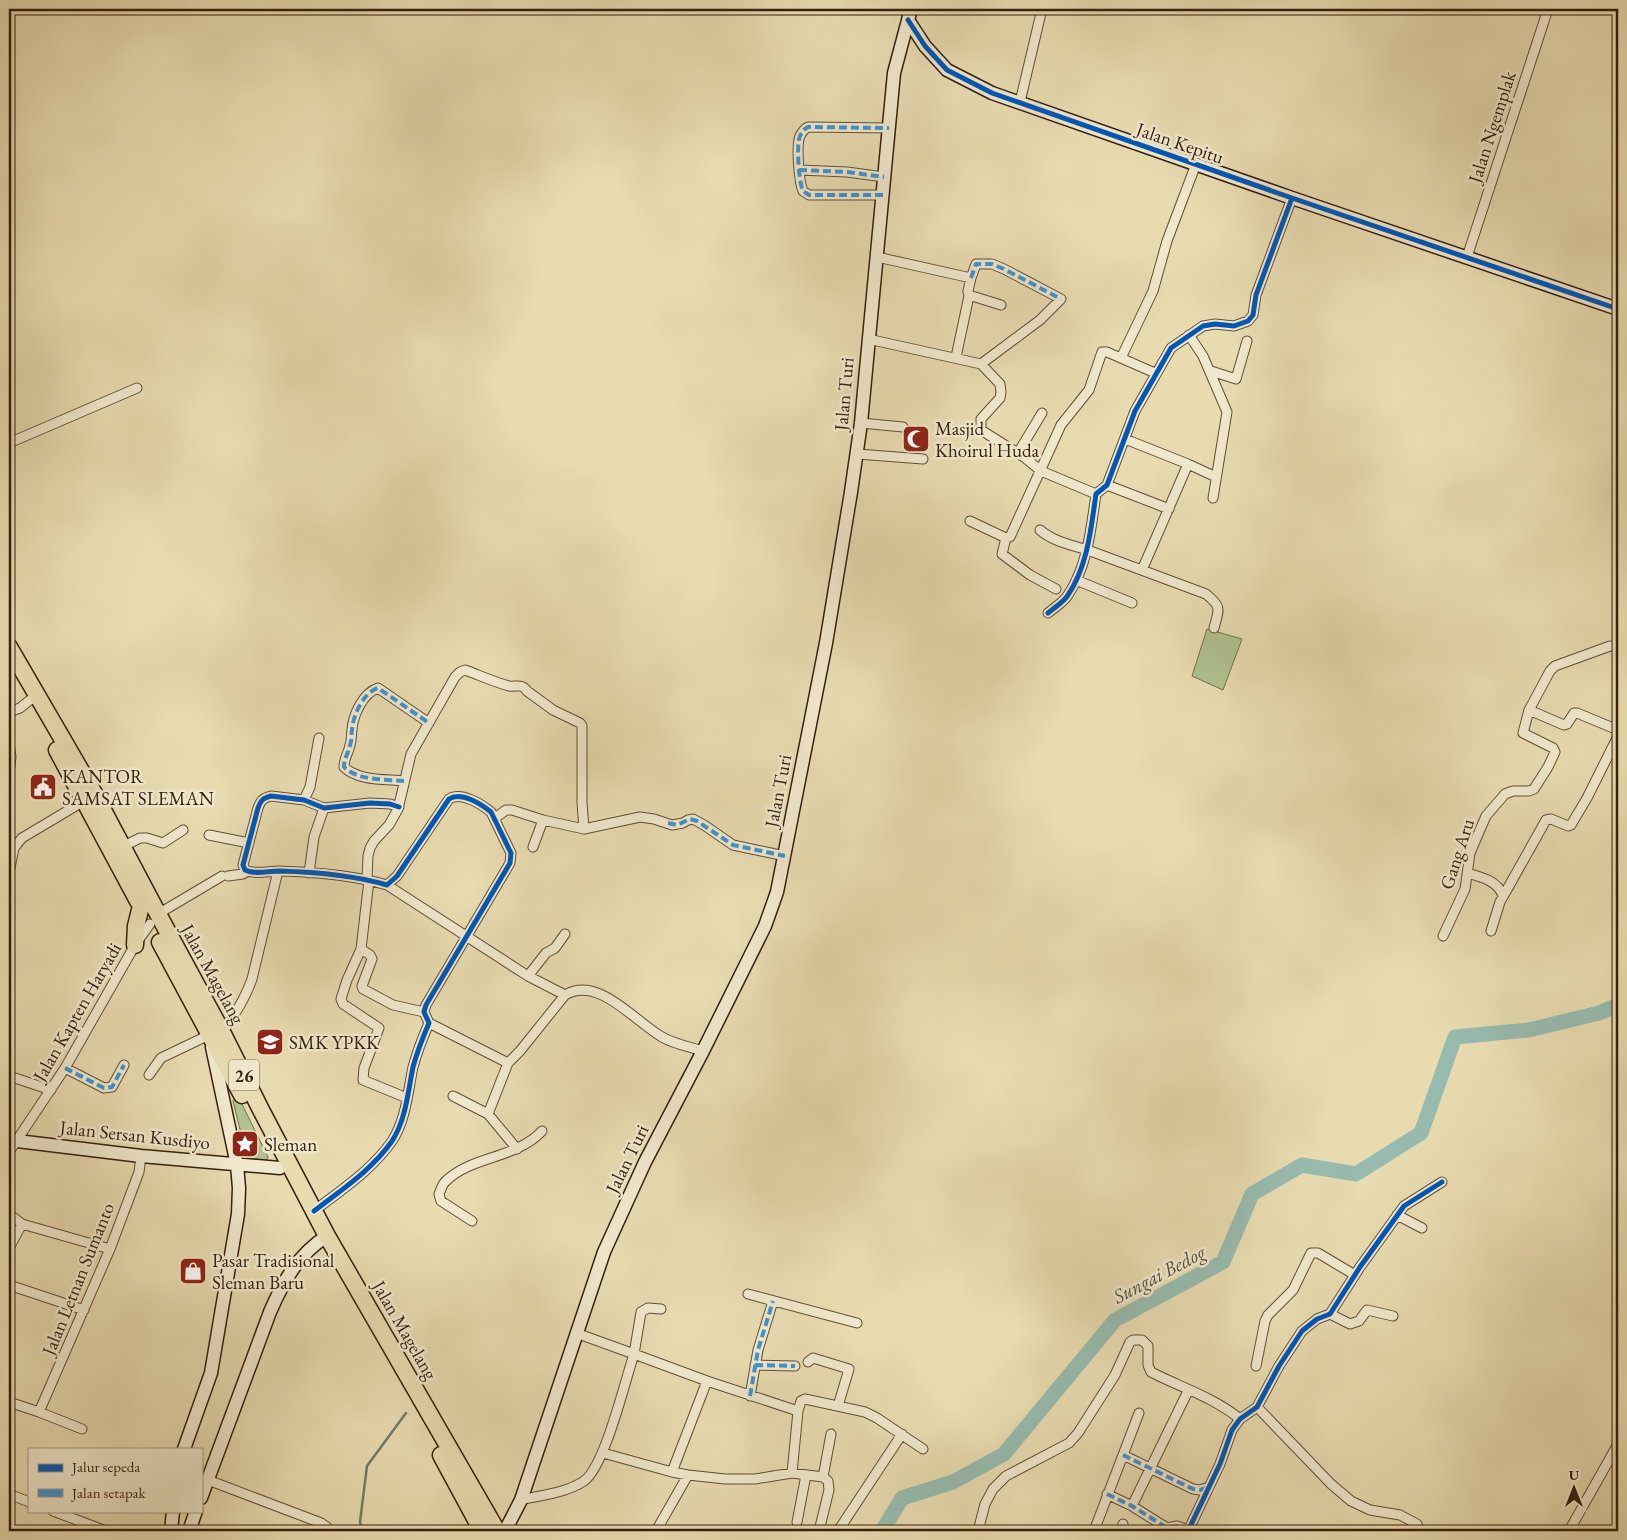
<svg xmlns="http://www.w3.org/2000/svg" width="1627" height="1540" viewBox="0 0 1627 1540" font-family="'EB Garamond',serif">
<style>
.green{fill:#afc190;stroke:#72704f}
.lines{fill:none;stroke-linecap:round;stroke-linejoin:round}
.stream{stroke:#707c6e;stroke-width:2.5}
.river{stroke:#97bbae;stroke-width:15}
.street-casing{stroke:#624d36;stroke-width:11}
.secondary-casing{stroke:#361e0e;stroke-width:15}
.highway-casing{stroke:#361e0e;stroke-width:19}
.street{stroke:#f0e8cc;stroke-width:9}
.secondary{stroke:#f0e8cc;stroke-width:12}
.highway{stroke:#e8dbb0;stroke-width:16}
.quiet{stroke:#3e94d2;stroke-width:4;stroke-dasharray:8 4;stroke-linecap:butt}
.cycleway-casing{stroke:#f0e8cc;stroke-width:8}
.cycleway{stroke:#0057b8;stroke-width:5}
.labels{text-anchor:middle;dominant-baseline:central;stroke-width:5;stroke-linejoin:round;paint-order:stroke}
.shield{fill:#f0e8cc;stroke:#6e5b47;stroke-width:1}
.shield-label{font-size:18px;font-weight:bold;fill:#361e0e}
.street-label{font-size:19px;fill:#361e0e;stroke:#f0e8cc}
.poi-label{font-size:19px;fill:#361e0e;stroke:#f0e8cc;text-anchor:start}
.water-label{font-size:20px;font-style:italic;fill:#534d3e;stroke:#f0e8cc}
</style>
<rect width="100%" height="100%" fill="#e8dbb0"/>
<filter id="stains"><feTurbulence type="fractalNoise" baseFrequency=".004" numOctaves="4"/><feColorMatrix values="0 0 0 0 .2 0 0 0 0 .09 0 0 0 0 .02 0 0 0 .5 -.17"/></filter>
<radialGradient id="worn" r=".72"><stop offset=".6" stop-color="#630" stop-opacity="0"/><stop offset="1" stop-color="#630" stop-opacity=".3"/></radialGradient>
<path class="green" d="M1207,629l35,10 -19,51 -31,-14z
M235,1098h4l29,59 -2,4 -19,-3 -14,-57z"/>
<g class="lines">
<path class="stream" d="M362,1531l-2,-9 7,-56 39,-53"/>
<path class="river" d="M882,1531l20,-33 51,-16 51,-28 111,-134 108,-58 29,-68 50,-29 54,9 65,-41 34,-96 74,-7 70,-17 19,-8"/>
<g class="street-casing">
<path id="street" d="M1020,102l22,-93
M799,170l48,2 37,5
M883,195h-74l-6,-4c-4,-8 -7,-46 -3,-55 2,-4 4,-7 8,-9l81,1
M877,257l94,21 -3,13 1,5
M1467,257l81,-248
M971,278l5,-14h16l12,5 57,30 -21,21 -59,44
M1189,335l14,21 24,56 -14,86
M868,339l113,25 19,20 1,8 -1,6 -19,21v11l43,27 17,14 55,23
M956,357l13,-61h3l29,9
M1121,358l32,-67 14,-50 29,-77
M1211,371l25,8 11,-38
M861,423l42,4
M1125,439l63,25 28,13
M9,443l128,-55
M1018,453l24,-40
M857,454l66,5
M1107,485l62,24
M970,521l36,17 4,-1 51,-112 28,-35 13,-38h5l48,21
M1040,530c15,13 34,15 53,22 38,14 75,28 113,42 16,13 13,15 8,34
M1006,538l-4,16 28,21 26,14
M1142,570l46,-106
M1076,580l56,23
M1048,613c7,-6 16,-11 20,-18 20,-30 23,-67 28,-101l11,-9 28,-74 36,-63 32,-22 12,-2 19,2 14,-5 5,-6 3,-20 36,-97
M1529,710l21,-39 5,-5 55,-20 8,1
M9,712l11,-4 10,-8
M9,743l2,14 -2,18
M404,781c-19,-2 -46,0 -60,-14 0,-10 4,-12 6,-22 2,-5 1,-10 2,-15 1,-15 11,-37 26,-42l51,35
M304,800l6,-13 9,-49
M495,818l11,-8h6l31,10 41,9 56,-12 14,2 18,6 11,-2 5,-3 5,-1 11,6 29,20 52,11
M209,835l40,8
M122,847l18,-9h7l16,5 20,-13
M533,847l10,-27
M9,873l5,-25 8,-10 62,-37
M309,873l5,-36 10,-29
M1467,873c15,4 31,8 36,23
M228,876l15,-2 4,-3
M367,879l1,-23 2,-8 4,-7 15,-16 9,-16 13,-55 44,-77 5,-5 5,-2c14,5 29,12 44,16 7,1 13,-3 18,5l26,19 27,13 2,3v77l2,26
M369,880l-8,69 9,6 2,4 -10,27 1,3 30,16 31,7
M387,885l141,91 37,19
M158,914l64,-38
M1491,931l9,-29 46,-82 5,-1 17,7 3,-1 16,-27 31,-62
M1443,936l22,-47 5,-36 16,-37 19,-22 8,-3h16l5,-2 14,-22 7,-15 -2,-4 -30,-15 6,-23 35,15 3,-1 7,-11h3l41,17
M361,949l-14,31 -6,19 2,5 36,24 -15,40 -1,12 44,18
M528,976l18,-23 9,-5 10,-14
M429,1023l79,40 12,-12 45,-56c33,-20 69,26 97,42 12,7 28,10 41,14
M222,1032c13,-17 23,-33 30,-53l26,-108
M65,1068l39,20 8,-1 12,-22
M149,1075l12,-17 48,-23
M9,1076l42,14
M453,1096l35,18 29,35
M488,1114l20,-51
M9,1152l56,-84 70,-123 15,-21
M314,1211c27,-21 58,-41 78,-70 14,-21 16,-50 21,-74 4,-15 10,-30 16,-44l-5,-11 2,-7 84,-142 1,-10 -2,-4 -18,-37c-10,-8 -30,-21 -42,-13l-52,77 -10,9c-34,-10 -72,-13 -108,-14 -11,0 -24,4 -34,-1l-2,-5 15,-57c3,-8 5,-10 13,-12l33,4 20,8 46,-5 20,1 9,3
M9,1214l13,10 88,25
M1397,1215l25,13
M472,1221l-31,-20 -2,-7c2,-4 3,-10 7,-13 25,-25 70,-22 96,-50
M9,1248l13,-24
M9,1285l75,25
M748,1294l109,29
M1330,1314l20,10 9,-3 8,-11 26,6
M808,1362l5,-4 36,11 -11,37
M755,1365l40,1
M1256,1366l9,-45 3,-6 25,-25 18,-37h7l37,22
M707,1381l91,30
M750,1396l8,-46 15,-49
M9,1402l30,10 43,17
M1257,1407l74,77 20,17 19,9 30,5 17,9 2,7
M39,1412l71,-163 29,-77 2,-16
M603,1453l69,19 35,-91 -73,-27 7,-42 7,-4 13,1
M1123,1455l70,34 7,1 9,-3
M672,1472l16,3 37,4h30l37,-6 31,4 5,4 1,9 -10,41
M792,1473l6,-62 3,-10 4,-2 60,13 12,6 46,31
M823,1477l8,-43
M208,1480l113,43 6,4 2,4
M9,1494l20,8
M1107,1494l25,12 35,22 10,-2 12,4
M521,1500c21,-5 45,-7 63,-19 21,-15 41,-100 50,-127l-58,-21
M1132,1506l56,-115
M53,1511l53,20
M797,1522l9,-47
M656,1531l32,-56
M838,1531l64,-97
M978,1531l7,-27 8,-15 13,-13 63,-33 9,-10 37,-58 15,-33 3,-2h9l6,6v19l3,7c29,15 64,26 89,47
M1094,1531l45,-118
M1121,1531l2,-7
M1188,1531l32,-67 12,-34 8,-11 17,-12 22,-41 23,-35 15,-12 13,-5 30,-47 44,-61 38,-24
M1569,1531l49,-87"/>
</g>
<g class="secondary-casing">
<path id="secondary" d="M908,20l17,26 22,24 45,23 300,105 326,111
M9,1140l132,16 139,12
M184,1449l27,-76 27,-159 1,-26 -2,-23 -25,-118
M201,1498l69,-186c13,-30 28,-58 57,-76
M171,1531l2,-20
M189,1531l7,-20
M505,1531l16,-31 83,-248 41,-90 58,-111 62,-125 12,-34 49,-249 25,-151 10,-69 33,-350 17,-64"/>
</g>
<g class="highway-casing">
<path id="highway" d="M9,647l86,148 63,119 64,118 39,78 66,126 170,295
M57,750l81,151
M160,942l82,153
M135,945l1,-19 5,-20
M441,1455l41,76"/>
</g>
<use href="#street" class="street"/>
<use href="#secondary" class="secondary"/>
<use href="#highway" class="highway"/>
<path class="quiet" d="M799,170l48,2 37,5
M883,195h-74l-6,-4c-4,-8 -7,-46 -3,-55 2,-4 4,-7 8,-9l81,1
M971,278l5,-14h16l12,5 57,30
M404,781c-19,-2 -46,0 -60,-14 0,-10 4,-12 6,-22 2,-5 1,-10 2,-15 1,-15 11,-37 26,-42l51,35
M668,823l9,2 13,-6 7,2 36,24 52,11
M65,1068l39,20 8,-1 12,-22
M755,1365l40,1
M750,1396l8,-46 15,-49
M1123,1455l70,34 7,1 9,-3
M1107,1494l25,12 35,22 10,-2 12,4"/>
<g class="cycleway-casing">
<path id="cycleway" d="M908,20l17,26 22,24 45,23 300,105 326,111
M1048,613c7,-6 16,-11 20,-18 20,-30 23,-67 28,-101l11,-9 28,-74 36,-63 32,-22 12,-2 19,2 14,-5 5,-6 3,-20 36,-97
M314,1211c27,-21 58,-41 78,-70 14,-21 16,-50 21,-74 4,-15 10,-30 16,-44l-5,-11 2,-7 84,-142 1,-10 -2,-4 -18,-37c-10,-8 -30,-21 -42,-13l-52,77 -10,9c-34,-10 -72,-13 -108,-14 -11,0 -24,4 -34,-1l-2,-5 15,-57c3,-8 5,-10 13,-12l33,4 20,8 46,-5 20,1 9,3
M1188,1531l32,-67 12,-34 8,-11 17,-12 22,-41 23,-35 15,-12 13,-5 30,-47 44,-61 38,-24"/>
</g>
<use href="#cycleway" class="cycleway"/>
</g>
<defs>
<g id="mosque-square" transform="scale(1.4375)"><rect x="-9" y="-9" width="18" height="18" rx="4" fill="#8f2418" stroke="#f0e8cc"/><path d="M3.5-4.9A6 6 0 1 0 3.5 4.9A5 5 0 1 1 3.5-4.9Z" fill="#fff"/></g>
<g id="civic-square" transform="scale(1.4375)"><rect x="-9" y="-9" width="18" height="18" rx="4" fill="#8f2418" stroke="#f0e8cc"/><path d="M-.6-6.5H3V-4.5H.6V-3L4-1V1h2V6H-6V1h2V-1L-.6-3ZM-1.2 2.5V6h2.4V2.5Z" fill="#fff"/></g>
<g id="school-square" transform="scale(1.4375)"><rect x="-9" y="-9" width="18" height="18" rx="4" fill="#8f2418" stroke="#f0e8cc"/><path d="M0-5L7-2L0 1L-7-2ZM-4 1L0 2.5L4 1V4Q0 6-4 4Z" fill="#fff"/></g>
<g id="sight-square" transform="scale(1.4375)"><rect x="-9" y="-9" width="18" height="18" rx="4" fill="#8f2418" stroke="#f0e8cc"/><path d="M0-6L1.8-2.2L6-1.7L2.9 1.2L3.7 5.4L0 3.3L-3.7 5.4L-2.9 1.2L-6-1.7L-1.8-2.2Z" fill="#fff"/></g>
<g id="shop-square" transform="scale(1.4375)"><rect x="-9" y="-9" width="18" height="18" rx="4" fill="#8f2418" stroke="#f0e8cc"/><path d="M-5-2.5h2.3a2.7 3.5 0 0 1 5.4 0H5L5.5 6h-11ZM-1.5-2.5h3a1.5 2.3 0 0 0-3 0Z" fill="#fff"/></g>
</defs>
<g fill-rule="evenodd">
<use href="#mosque-square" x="916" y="439"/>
<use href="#civic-square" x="43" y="787"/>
<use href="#school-square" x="270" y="1042"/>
<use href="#sight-square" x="245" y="1144"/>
<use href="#shop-square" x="193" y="1271"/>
</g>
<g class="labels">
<rect class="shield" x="229" y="1059.5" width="30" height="31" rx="4"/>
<g class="shield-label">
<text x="244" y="1075">26</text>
</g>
<g class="street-label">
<text transform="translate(1492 127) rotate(-72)">Jalan Ngemplak</text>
<text transform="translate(1180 143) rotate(19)">Jalan Kepitu</text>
<text transform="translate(844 394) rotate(-85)">Jalan Turi</text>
<text transform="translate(778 791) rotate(-79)">Jalan Turi</text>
<text transform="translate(1457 854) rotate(-72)">Gang Aru</text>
<text transform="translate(213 974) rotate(61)">Jalan Magelang</text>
<text transform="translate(77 1012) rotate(-60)">Jalan Kapten Haryadi</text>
<text transform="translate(135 1135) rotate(6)">Jalan Sersan Kusdiyo</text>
<text transform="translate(627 1159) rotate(-64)">Jalan Turi</text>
<text transform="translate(78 1279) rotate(-68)">Jalan Letnan Sumanto</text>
<text transform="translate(405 1330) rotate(60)">Jalan Magelang</text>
</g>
<g class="poi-label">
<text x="935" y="428">Masjid<tspan x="935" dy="22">Khoirul Huda</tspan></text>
<text x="62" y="776">KANTOR<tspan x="62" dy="22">SAMSAT SLEMAN</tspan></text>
<text x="289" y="1042">SMK YPKK</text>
<text x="264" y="1144">Sleman</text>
<text x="212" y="1260">Pasar Tradisional<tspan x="212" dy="22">Sleman Baru</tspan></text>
</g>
<g class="water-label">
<text transform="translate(1159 1274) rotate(-28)">Sungai Bedog</text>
</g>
</g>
<rect width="1627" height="1540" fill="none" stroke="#e8dbb0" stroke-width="30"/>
<rect x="10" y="10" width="1607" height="1520" fill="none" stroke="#361e0e" stroke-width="2.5"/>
<rect x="15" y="15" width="1597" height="1510" fill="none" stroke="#361e0e"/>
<rect x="28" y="1448" width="175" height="65" fill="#f0e8cc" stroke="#a69780"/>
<rect x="38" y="1464" width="25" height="8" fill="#0057b8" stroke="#a69780"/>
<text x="72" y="1472" font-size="15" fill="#361e0e">Jalur sepeda</text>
<rect x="38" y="1489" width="25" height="8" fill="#3e94d2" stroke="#a69780"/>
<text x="72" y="1498" font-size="15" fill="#361e0e">Jalan setapak</text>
<g transform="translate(1574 1488)" stroke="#f0e8cc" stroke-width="4" paint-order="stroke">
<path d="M0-4L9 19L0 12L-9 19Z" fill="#361e0e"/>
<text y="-8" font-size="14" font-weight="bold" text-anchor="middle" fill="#361e0e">U</text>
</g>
<rect width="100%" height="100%" filter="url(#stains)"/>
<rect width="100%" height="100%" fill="url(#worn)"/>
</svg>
